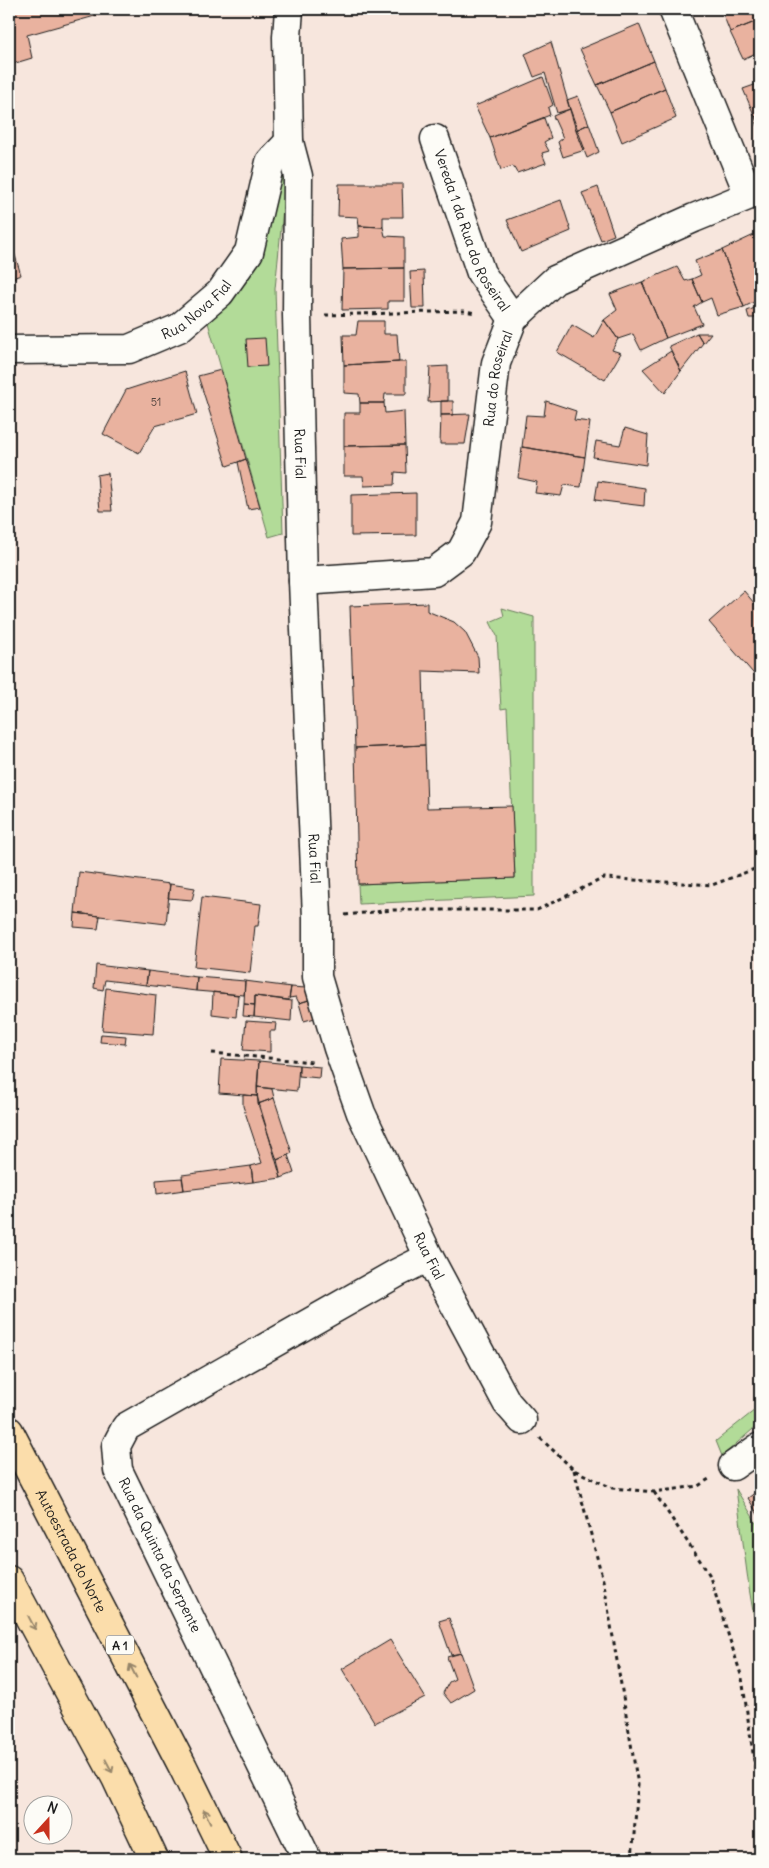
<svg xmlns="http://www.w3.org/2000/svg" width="769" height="1868" viewBox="0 0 769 1868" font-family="Delius,sans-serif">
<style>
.grass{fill:#b2db98;stroke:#677c5a}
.building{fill:#e9b29f;stroke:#1c1c1c}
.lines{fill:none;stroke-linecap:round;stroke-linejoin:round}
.minor-casing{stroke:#1c1c1c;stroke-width:31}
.highway-casing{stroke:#1c1c1c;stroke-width:31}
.path{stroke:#1c1c1c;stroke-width:3;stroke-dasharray:4 4;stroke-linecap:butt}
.minor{stroke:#fdfcf7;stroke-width:28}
.highway{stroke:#fbddab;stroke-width:28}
.oneway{stroke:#97866b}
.labels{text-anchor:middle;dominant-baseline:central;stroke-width:4.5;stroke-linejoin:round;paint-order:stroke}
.number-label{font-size:11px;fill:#4f423d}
.shield{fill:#fdfcf7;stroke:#605f5e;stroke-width:1}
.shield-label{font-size:12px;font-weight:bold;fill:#1c1c1c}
.street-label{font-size:14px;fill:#1c1c1c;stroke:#fdfcf7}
</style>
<rect width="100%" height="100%" fill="#f7e6dd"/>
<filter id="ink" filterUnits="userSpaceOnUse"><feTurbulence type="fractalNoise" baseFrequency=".02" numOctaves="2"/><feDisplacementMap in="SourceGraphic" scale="10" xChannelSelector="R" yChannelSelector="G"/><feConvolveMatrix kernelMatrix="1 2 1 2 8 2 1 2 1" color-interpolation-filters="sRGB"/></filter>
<g filter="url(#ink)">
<path class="grass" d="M281,172l5,7 -11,110 8,244 -14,4 -62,-218z
M502,608l32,9v279l-175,8 -1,-20 157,-6 -8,-170 -6,1 -4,-73 -7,-14 14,-6z
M760,1406v17l-38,33 -6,-15z
M736,1489l24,40v123l-11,-64z"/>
<path class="building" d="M9,9h111l-93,26 5,23 -23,7z
M721,9h39v11l-30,12z
M760,20v31l-17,8 -13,-27z
M639,24l15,37 -57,24 -17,-36z
M551,42l19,67 -13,4 -12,-40 -11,4 -9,-23z
M654,61l11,27 -55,24 -13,-27z
M543,77l10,28 -5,3 2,7 -60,23 -15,-32z
M760,83v32l-5,2 -12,-28z
M665,88l11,30 -54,24 -12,-30z
M578,96l11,28 -13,6 -9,-30z
M570,109l15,41 -22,7 -5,-15 5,-4 -10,-22z
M760,115v17l-5,-15z
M544,118l7,20 -7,4 5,9 -7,2 4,10 -29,10 -4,-7 -12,4 -11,-32z
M589,124l10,28 -12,6 -11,-28z
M339,184h63l1,33h-20v10l-24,-1 -1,-9 -20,-1z
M598,187l16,48 -13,5 -19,-47z
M561,200l10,31 -50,21 -14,-32z
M359,226l24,1 2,9 19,1v31l-61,1 -2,-30 18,-2z
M754,235l6,16v48l-16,8 -22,-57z
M10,239l11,36 -12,4v-39z
M722,250l22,57 -27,8 -6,-17 -9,4 -10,-23 9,-4 -6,-14z
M677,267l8,14 7,-2 10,23 -8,5 8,17 -36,14 -24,-56z
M404,268v33h-16v8l-46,1 1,-41z
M424,271l1,37h-13l-2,-36z
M642,282l24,56 -25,12 -8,-16 -15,5 -14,-19 13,-10 -7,-16z
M760,306v12h-11l-2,-7z
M604,320l14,19 -6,11 9,3 -16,27 -48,-28 15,-27 22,13z
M358,321h26v13h13l2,28 -55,3 -1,-30h13z
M697,333l6,10 -22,28 -12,-25z
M697,333h14l-8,10z
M265,338l2,28 -19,1 -2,-28z
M671,351l10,20 -16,22 -22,-24z
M399,362h7v32h-21l-1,9h-24l-1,-9 -15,-1v-28z
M448,366v35l-20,1 2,-35z
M221,370l25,89 -19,7 -29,-90z
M185,371l12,43 -42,12 -16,27 -36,-19 23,-44z
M441,401h12v14h-12z
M546,401l30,10 -2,9 16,2 -5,35 -63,-10 4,-32 18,1z
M360,403h24l1,10 19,-2 1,34 -61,1v-33h16z
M470,414l-5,30h-25l1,-29z
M625,428l23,7 -2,30 -53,-8 3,-16 24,4z
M405,445l1,28 -11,-1 -1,13 -30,1 -1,-10h-19v-30z
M522,447l63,10 -4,30 -17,-2 -3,11 -26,-3 2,-11 -19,-4z
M246,459l14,48 -12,2 -10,-47z
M108,473l4,38h-12l-3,-36z
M598,481l47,7 -1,18 -49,-6z
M416,493v42l-65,1v-41z
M744,591l16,19v16l-6,5 6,7 -1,42 -50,-58z
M427,603v8l27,11 11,10 13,25 1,16 -56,-2 2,74 -70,3 -5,-142z
M425,745l2,63 85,-2 3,72 -157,6 -3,-136z
M79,872l91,12 -4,40 -91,-11z
M170,884l25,4 -3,12 -24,-2z
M202,897l59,7 -3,22h-3l-5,47 -56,-6z
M75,913l25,3 -2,13 -24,-2z
M96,965l52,6 -2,14 -41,-5 -2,10 -9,-2z
M148,971l49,6 -1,14 -50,-6z
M197,977l48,4 -1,14 -48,-4z
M245,981l46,6 -2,13 -34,-4v9l-11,-1z
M291,987l15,1 3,12 -10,3 -3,-6 -7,1z
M106,988l50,7 -3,39 -51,-4z
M213,992l25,3 -2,22 -24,-3z
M255,996l37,5 -1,20 -37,-4z
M309,1000l6,18 -11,3 -5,-18z
M244,1004l11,1 -1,12 -11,-1z
M246,1021l30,2 -1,8h-5v21l-27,-2z
M101,1034l25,2 -1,8 -25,-2z
M221,1059l38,2 -2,35 -38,-3z
M259,1061l40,4 -2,26 -40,-4z
M299,1065l21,2 -1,11 -20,-2z
M257,1087l15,2 2,9 -16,6z
M243,1095l14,1 24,82 -28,4 -2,-16 11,-3 -19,-57z
M274,1098l18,55 -15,7 -19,-56z
M288,1155l6,18 -13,5 -4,-18z
M251,1166l2,16 -69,8 -2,-15z
M182,1178l2,12 -27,4 -1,-14z
M760,1489v29l-12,-20z
M449,1618l12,35 -10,2 -12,-34z
M390,1640l35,57 -50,26 -33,-54z
M461,1653l13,36 -23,14 -8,-10 6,-11 6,-3 -8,-22z"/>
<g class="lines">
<g class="minor-casing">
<g id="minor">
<path id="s1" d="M289,9l-2,28 2,105 9,34 -1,139 6,266 14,337v59l21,71 23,65 68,144 78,146 15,17"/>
<path d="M673,9l76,186"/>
<path id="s2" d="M435,139l46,134 32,46"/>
<path id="s3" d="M9,350l120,-1 50,-21 41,-35 29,-41 21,-90 19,-20"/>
<path id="s4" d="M303,581l131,-9 27,-20 16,-30 19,-159 17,-44 42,-39 139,-62 66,-27"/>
<path d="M733,1466l27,-19"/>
<path d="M307,1859l-189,-389 -2,-24 10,-19 271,-154 32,-16"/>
</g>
</g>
<g class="highway-casing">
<g id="highway">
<path id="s5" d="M9,1431l174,336 45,92"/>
<path d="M9,1580l107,198 38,81"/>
</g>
</g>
<path class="path" d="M325,315l140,-4 11,2
M345,915l48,-5h144l67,-32 108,7 48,-18
M212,1053l101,9
M540,1438l34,32 38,18 42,4 44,-6 11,-7
M574,1470l30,114 34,201 -6,74
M654,1492l55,82 33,104 18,123"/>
<use href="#minor" class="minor"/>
<use href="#highway" class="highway"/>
</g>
<defs><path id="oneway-shaft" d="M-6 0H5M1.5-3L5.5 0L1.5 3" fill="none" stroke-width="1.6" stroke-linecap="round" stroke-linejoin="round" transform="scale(1.25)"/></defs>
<g class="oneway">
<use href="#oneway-shaft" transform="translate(32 1623) rotate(62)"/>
<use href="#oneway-shaft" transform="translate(133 1671) rotate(-117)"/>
<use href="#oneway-shaft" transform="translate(109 1766) rotate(62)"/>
<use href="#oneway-shaft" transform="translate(207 1816) rotate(-116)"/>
</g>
</g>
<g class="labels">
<g class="number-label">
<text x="156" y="402">51</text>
</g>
<rect class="shield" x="106" y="1635.5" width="28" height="19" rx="4"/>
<g class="shield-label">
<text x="120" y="1645">A 1</text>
</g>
<g class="street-label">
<text stroke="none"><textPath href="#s2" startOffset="99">Vereda 1 da Rua do Roseiral</textPath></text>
<text stroke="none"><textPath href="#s3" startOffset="199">Rua Nova Fial</textPath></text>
<text stroke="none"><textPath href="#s4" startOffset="344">Rua do Roseiral</textPath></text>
<text stroke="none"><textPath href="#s1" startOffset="446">Rua Fial</textPath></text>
<text stroke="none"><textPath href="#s1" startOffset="851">Rua Fial</textPath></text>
<text stroke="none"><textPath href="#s1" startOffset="1271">Rua Fial</textPath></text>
<text stroke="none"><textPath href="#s5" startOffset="135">Autoestrada do Norte</textPath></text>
<text transform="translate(160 1555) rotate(64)">Rua da Quinta da Serpente</text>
</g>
</g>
<rect width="769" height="1868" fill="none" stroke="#fdfcf7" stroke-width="30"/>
<rect x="15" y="15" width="739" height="1838" fill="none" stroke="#1c1c1c" stroke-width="2" filter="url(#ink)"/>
<g transform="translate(48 1820) rotate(21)"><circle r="24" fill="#fdfcf7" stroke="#a3a29f"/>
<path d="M0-4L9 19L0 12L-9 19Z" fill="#c8321e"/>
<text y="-8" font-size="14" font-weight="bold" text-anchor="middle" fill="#1c1c1c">N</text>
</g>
</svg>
